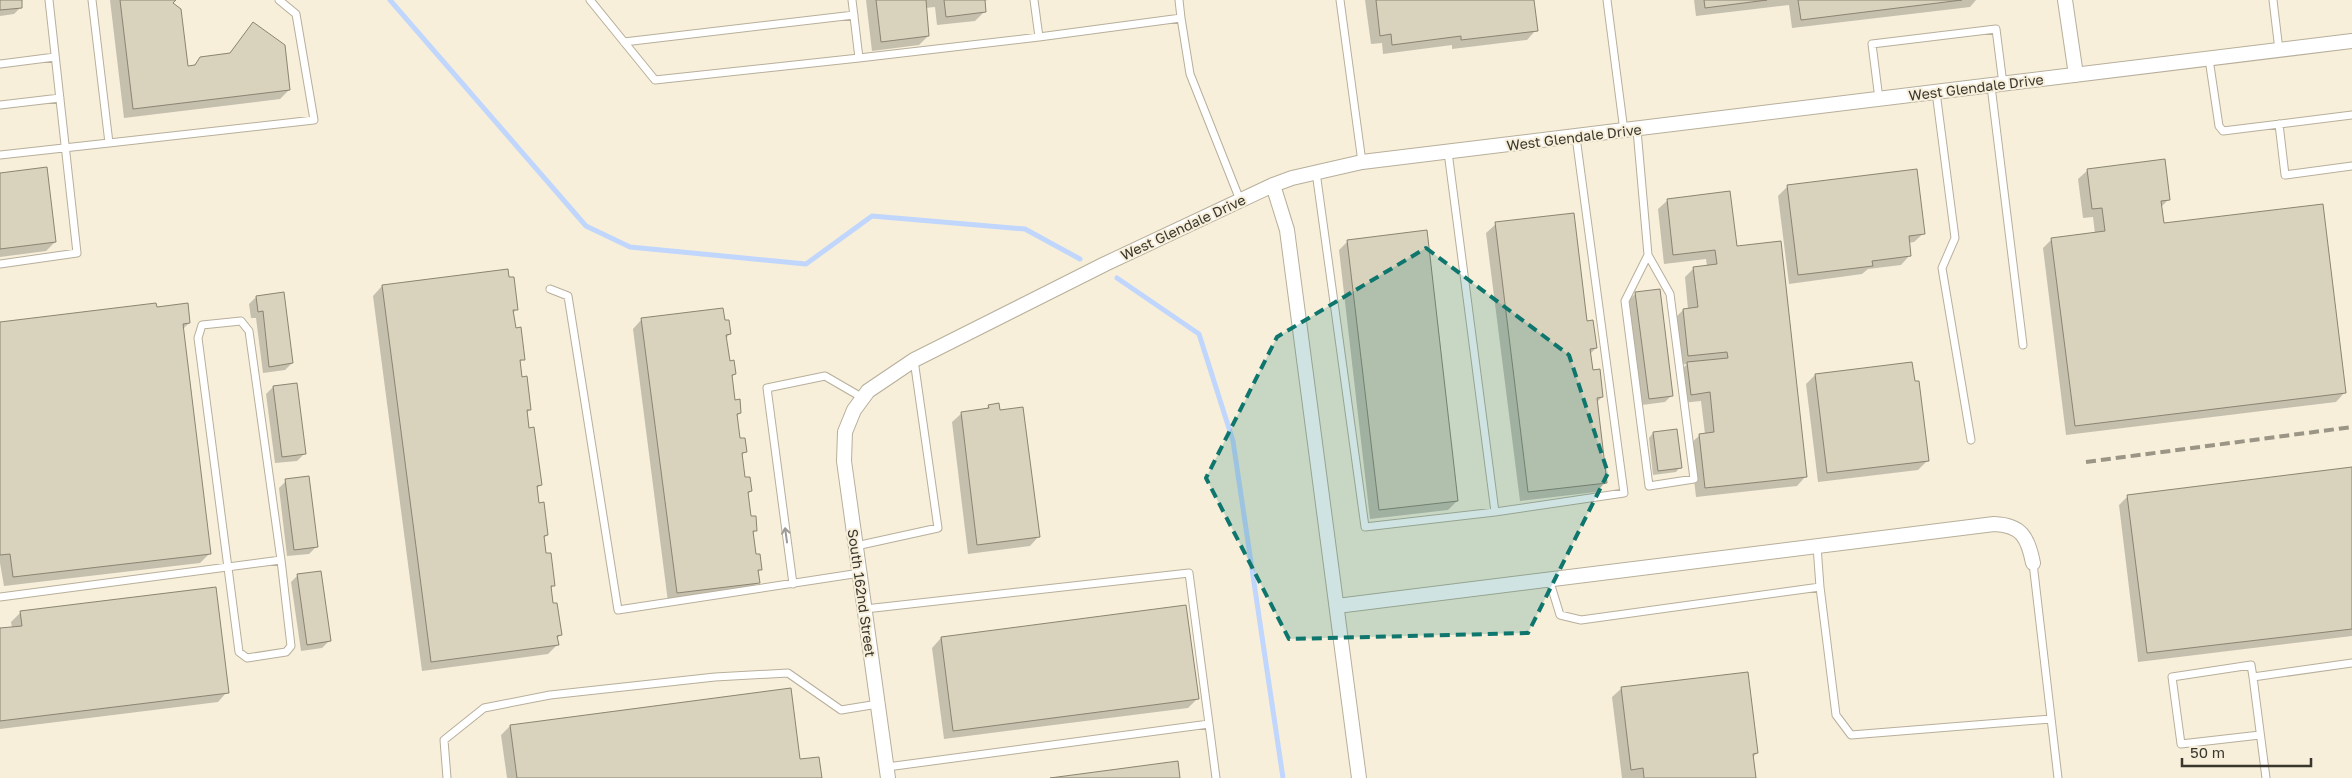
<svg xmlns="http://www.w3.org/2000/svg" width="2352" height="778" viewBox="0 0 2352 778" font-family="'Golos Text',sans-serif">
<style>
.shadow{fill:#0003}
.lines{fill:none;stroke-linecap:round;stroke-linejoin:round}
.stream{stroke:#c0d6fd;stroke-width:5}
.building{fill:#d9d2bc;stroke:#8b8471}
.lane-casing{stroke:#b7af9b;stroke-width:9}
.street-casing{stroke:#b7af9b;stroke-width:16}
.lane{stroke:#fff;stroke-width:7}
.street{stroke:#fff;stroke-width:14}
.rail{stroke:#9b9586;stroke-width:4;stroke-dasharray:10 5;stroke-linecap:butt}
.oneway{stroke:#9c9a96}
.marked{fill:#0f766e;fill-opacity:0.2;stroke:#0f766e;stroke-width:4;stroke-dasharray:10 6;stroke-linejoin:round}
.labels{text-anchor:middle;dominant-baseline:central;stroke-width:4;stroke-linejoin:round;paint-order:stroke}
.street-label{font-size:14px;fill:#39362d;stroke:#f7efda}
</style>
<rect width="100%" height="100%" fill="#f7efda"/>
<path class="shadow" d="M0,0h20l1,7 -7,7 -14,2z
M110,0h64l-3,4 16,63 6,-1 8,-8 27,-3 26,-31 35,66 -9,9 -156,19z
M866,0h123l-6,1 2,10 -10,10 -38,4 -2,-18 -10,1 3,28 -9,9 -47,6z
M1365,0h168l3,30 -9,10 -75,9v-4l-69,9 -1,-11 -11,1z
M1694,0h282l-6,7 -178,21 -3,-23 -93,11z
M2088,170l81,29 -9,9 3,17 182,167 -9,10 -270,33 -23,-187 9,-9 43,-5 -2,-17 -10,1 -5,-39z
M0,175l55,67 -9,9 -46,6z
M1788,186l136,47 -10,9 -6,1 2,12 -9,10 -33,4 -6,5 -73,10 -11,-88z
M1668,200l68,48 70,228 -9,10 -101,11 -6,-53 10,-9 5,-1 -4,-33 -19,2 -4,-30 9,-9 -8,1 -5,-46 9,-9 5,-1 -3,-32 9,-9 13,-2 -1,-7 -42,5 -6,-55z
M1496,224l90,98 10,26 -6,6 2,17 10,26 -6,6 10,79 -10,10 -76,9 -34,-268z
M1348,241l109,260 -9,9 -78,9 -31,-269z
M382,286l135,23 -4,4 2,16 8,30 -4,4 2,16 9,31 -4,3 15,72 -5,4 2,16 9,30 -4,4 2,16 9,30 -4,4 10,46 -3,4v6l-9,9 -126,17 -49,-375z
M1636,293l36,102 -7,7 -23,3 -13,-105z
M256,297l36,66 -7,7 -22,3 -7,-55h-5l-2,-14z
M156,308l33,15 -6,6 27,224 -10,10 -196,23 -4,-23v-240z
M642,319l82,3 6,12 -4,4 3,24 6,12 -4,4 3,23 6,12 -4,4 3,23 6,12 -4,4 3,23 7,12 -4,4 3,23 6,12 -4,4 3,22 6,13 -4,4 1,9 -9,10 -81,10 -35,-273z
M1815,375l112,86 -9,9 -100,12 -12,-98z
M273,387l31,67 -7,7 -22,2 -9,-69z
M989,406l50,130 -9,10 -62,8 -16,-132 10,-9 23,-3z
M1653,433l27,34 -4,5 -23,3 -4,-37z
M2352,469v167l-214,26 -19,-157 9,-9z
M286,481l30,66 -7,7 -22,2 -8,-68z
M298,575l31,66 -7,7 -21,3 -10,-69z
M20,613l207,79 -9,10 -218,27v-99l12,-2 -1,-6z
M941,638l256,61 -9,9 -244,31 -12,-91z
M1622,688l135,65 -5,5 2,20h-132l-10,-81z
M510,726l289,35 21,17h-313l-6,-43z"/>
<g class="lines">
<path class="stream" d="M390,0l196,226 44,21 176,17 66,-48 153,13 55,30
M1117,278l82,56 34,107 50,337"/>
</g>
<path class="building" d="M0,0h22v8l-22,2z
M120,0h56l-3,3 8,6 7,57 7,-1 5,-8 30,-4 23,-31 32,23 5,45 -157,19z
M876,0h50l3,36 -48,6z
M944,0h41l1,12 -40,5z
M1376,0h158l4,31 -77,9v-4l-69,9 -1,-11 -11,2z
M1704,0h63l-62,8z
M1798,0h164l-161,20z
M2165,159l5,41 -9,1 3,22 159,-19 23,189 -271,33 -24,-188 54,-7 -3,-23 -10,1 -5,-40z
M47,167l9,75 -56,7v-76z
M1917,169l8,65 -16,2 2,20 -39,5 1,5 -75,9 -11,-90z
M1730,191l7,55 44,-5 26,236 -102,11 -6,-54 15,-2 -4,-40 -19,3 -4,-33 41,-4 -1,-6 -39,4 -5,-47 15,-2 -5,-40 24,-3 -2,-14 -42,5 -6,-56z
M1574,213l13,108 6,-1 4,28 -7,1 3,21 7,-1 3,28 -6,1 10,85 -79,9 -33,-270z
M1427,230l31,271 -79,9 -32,-270z
M508,269l1,8h5l4,33h-5l3,18 5,-1 4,33h-5l2,17 5,-1 4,34h-4l2,18 5,-1 8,58 -5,1 2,17 5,-1 4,33 -4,1 2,17h5l4,33h-4l2,17h4l5,32 -5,1 2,9 -128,17 -49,-377z
M1660,289l13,107 -24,3 -14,-107z
M284,292l9,71 -24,4 -6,-56 -5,1 -2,-16z
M156,303l1,4 31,-4 2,20 -7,1 28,230 -198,23 -3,-23 -10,1v-233z
M723,308l2,12h4l2,14 -5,1 4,26 4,-1 2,14 -4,1 3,25 5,-1 1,14 -4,1 3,24h5l2,14 -5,1 3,24h5l2,14 -4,1 3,24h5l1,15h-4l3,23h4l2,16h-4l2,13 -83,10 -36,-275z
M1912,362l3,19h4l10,80 -102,12 -12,-99z
M297,383l9,71 -24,3 -9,-71z
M999,403l1,7 23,-3 17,130 -63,8 -16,-133 28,-4 -1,-3z
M1677,429l5,39 -24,3 -5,-39z
M2352,467v162l-205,24 -20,-158z
M309,476l9,71 -24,3 -9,-71z
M321,571l10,70 -24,4 -10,-71z
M216,587l13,106 -229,28v-93l22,-2 -2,-15z
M1186,605l13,94 -246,32 -12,-94z
M1748,672l10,81 -5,1 3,24h-112l-1,-10 -12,2 -10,-83z
M791,688l9,71 19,-2 3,21h-305l-7,-53z
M1178,761l2,17h-130z"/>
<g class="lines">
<g class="lane-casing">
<path id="lane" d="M92,0l17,143 205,-23 -18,-106 -17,-14
M590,0l65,80 204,-22 -7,-58
M1179,0l2,18
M1340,0l22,162
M1607,0l17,131
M2273,0l6,50
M1039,37l142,-19 9,56 50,126
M624,42l230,-27
M859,58l180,-21 -5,-37
M2209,59l10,67 4,5 129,-16
M0,64l55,-7
M1991,86l32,259
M1936,92l19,146 -13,30 29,172
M1879,99l-7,-55 124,-15 7,55
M0,105l60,-7
M2279,124l6,51 67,-9
M1637,130l11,125 22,39 24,185 -45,7 -24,-185 23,-46
M0,155l109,-12
M1316,172l49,355 130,-15 -47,-360
M0,264l77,-11 -28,-253
M550,289l18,7 50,314 242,-37
M1495,512l129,-19 -48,-356
M856,546l82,-18 -24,-168
M2033,563l25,215
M1549,579l11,36 21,5 239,-33 -3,-41
M793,584l-26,-196 58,-12 38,22
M1820,587l16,128 15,20 200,-16
M0,597l281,-37 -32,-229 -8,-10 -39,4 -4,13 41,314 8,6 39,-6 5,-6 -10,-86
M865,609l324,-36 20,151
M2253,677l99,-14
M2260,735l-79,9 -9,-67 79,-12 2,12 13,101
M887,767l322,-43 7,54
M447,778l-3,-38 40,-32 66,-13 165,-18 73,-4 53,37 37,-6"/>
</g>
<g class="street-casing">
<path id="street" d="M2065,0l11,75
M1273,185l14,45 72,548
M1337,606l657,-82c28,1 34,14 39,39
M888,778l-44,-317 1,-29 9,-22 14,-19 46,-31 191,-96 168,-79 19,-7 70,-16 990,-121"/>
</g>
<use href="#lane" class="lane"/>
<use href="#street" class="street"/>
<path class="rail" d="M2086,462l266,-35"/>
</g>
<defs><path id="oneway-shaft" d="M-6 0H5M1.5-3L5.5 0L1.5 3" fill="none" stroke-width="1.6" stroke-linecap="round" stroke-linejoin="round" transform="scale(1.25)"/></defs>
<use class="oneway" href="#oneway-shaft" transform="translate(786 535) rotate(-98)"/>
<path class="marked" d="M1426,248l143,107 39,118 -80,160 -239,6 -83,-161 71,-141z"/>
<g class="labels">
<g class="street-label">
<text transform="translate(1976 87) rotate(-7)">West Glendale Drive</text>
<text transform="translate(1574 137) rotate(-7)">West Glendale Drive</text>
<text transform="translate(1183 227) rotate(-25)">West Glendale Drive</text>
<text transform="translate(862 593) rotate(82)">South 162nd Street</text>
</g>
</g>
<path d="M2182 758v8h129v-8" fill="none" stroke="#39362d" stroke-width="2.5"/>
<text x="2190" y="758" font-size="15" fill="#39362d" stroke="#f7efda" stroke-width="4" paint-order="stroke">50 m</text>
</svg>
